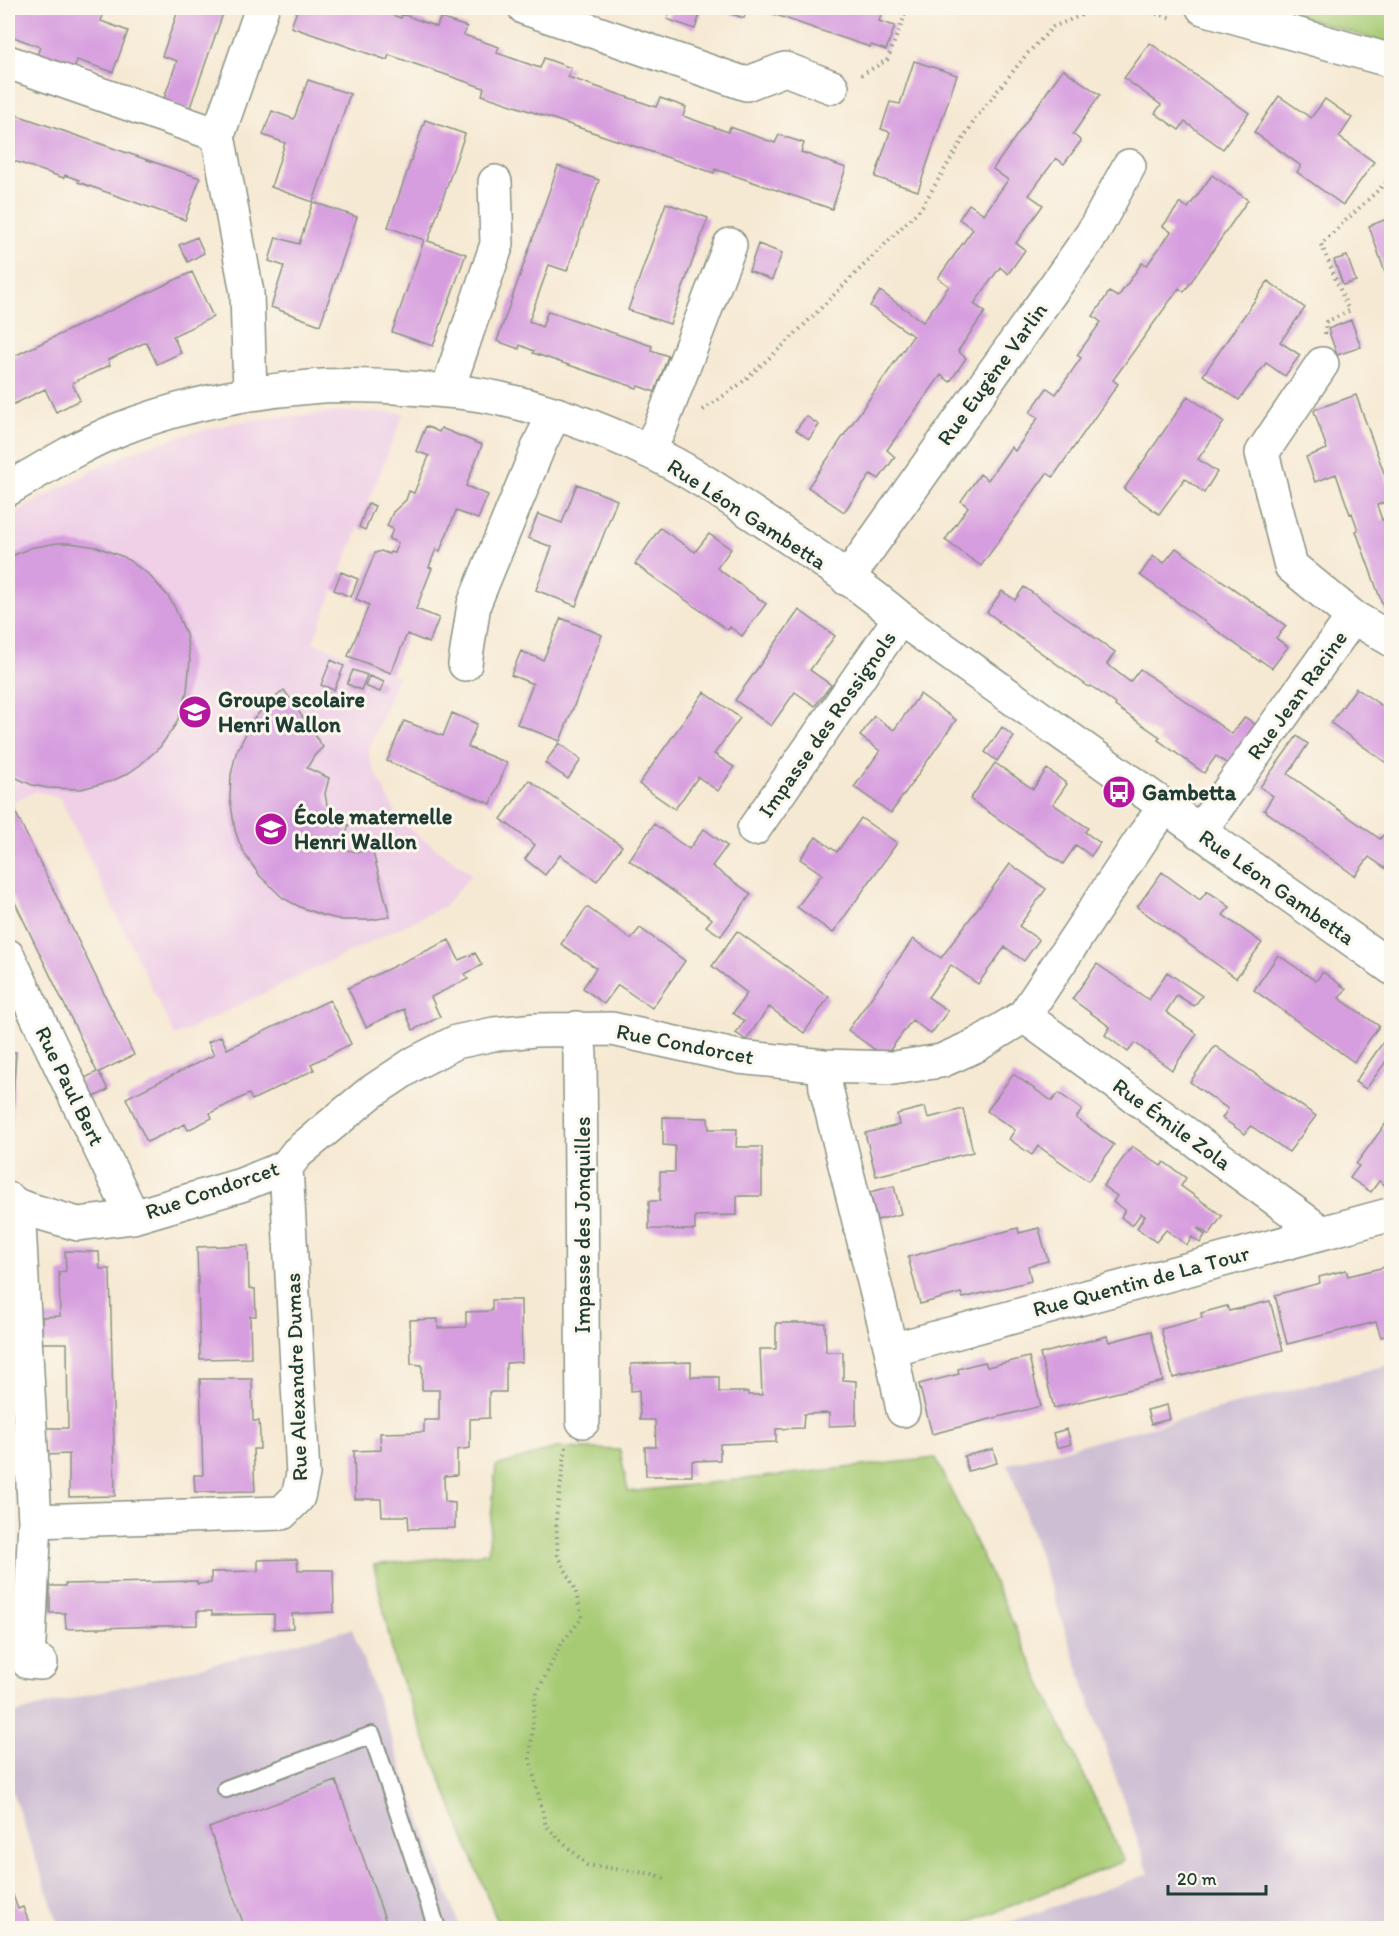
<svg xmlns="http://www.w3.org/2000/svg" width="1399" height="1936" viewBox="0 0 1399 1936" font-family="Itim,sans-serif">
<style>
.built{fill:#efd0e7}
.industrial{fill:#cdbed3}
.green{fill:#a7cb74;stroke:#638454;stroke-width:1.5}
.building{fill:#d79edf}
.lines{fill:none;stroke-linecap:round;stroke-linejoin:round}
.lane-casing{stroke:#8a9384;stroke-width:20}
.street-casing{stroke:#8a9384;stroke-width:36}
.path{stroke:#8a9384;stroke-width:4;stroke-dasharray:1.5 4.5;stroke-linecap:butt}
.lane{stroke:#fff;stroke-width:16}
.street{stroke:#fff;stroke-width:33}
.labels{text-anchor:middle;dominant-baseline:central;stroke-width:6;stroke-linejoin:round;paint-order:stroke}
.street-label{font-size:22px;fill:#1f3d34;stroke:#fbf7ec}
.poi-label{font-size:22px;font-weight:bold;fill:#1f3d34;stroke:#fbf7ec;text-anchor:start}
</style>
<rect width="100%" height="100%" fill="#fbf7ec"/>
<filter id="ink" filterUnits="userSpaceOnUse"><feTurbulence type="fractalNoise" baseFrequency=".0167" numOctaves="2"/><feDisplacementMap in="SourceGraphic" scale="12" xChannelSelector="R" yChannelSelector="G"/><feConvolveMatrix kernelMatrix="1 2 1 2 8 2 1 2 1" color-interpolation-filters="sRGB"/></filter>
<filter id="wash" filterUnits="userSpaceOnUse"><feTurbulence type="fractalNoise" baseFrequency=".008" numOctaves="4" result="noise"/><feDisplacementMap in="SourceGraphic" scale="24" xChannelSelector="R" yChannelSelector="G"/><feGaussianBlur stdDeviation="1.35" result="paint"/><feColorMatrix in="noise" values="0 0 0 0 0 0 0 0 0 0 0 0 0 0 0 0 0 1.4 0 .05"/><feComposite in="paint" operator="in"/></filter>
<g filter="url(#wash)">
<rect width="100%" height="100%" fill="#f6e9d3"/>
<path class="built" d="M338,412l66,1 -91,229 85,34 -29,73 1,12 31,62 71,51 -27,32 -270,130 -115,-238 -24,-7 -28,13v-285l10,-8 83,-45 36,-16 50,-16 57,-13z"/>
<path class="industrial" d="M1391,1364v564h-399l157,-54 -141,-410z
M352,1629l108,299h-400l-52,-148v-65z"/>
<path class="green" d="M1275,8h116v37z
M556,1448l64,2 8,42 308,-34 188,403 -170,67h-454l-105,-264 -21,-99 114,-12 8,-87z"/>
<g id="blocks">
<path class="building" d="M8,8h54l8,2 1,-2h38l-1,3 -3,-1 -4,11 27,10 -15,41 -36,-12 -3,10 -38,-13 4,-10 -32,-12z
M179,8h46l-36,102 -26,-9 14,-40 -15,-5z
M298,8h73l30,10 1,-4 35,13 3,-9 27,9 -3,8 35,12 -2,6 43,15 4,-10 27,10 -3,9 88,30 4,-9 26,9 -3,9 45,16 2,-5 45,16 4,-8 25,8 -3,9 45,16 -14,41 -117,-40 -1,4 -232,-78 2,-7 -95,-33 -2,5 -96,-33z
M671,8h31l-7,21 -28,-10z
M712,8h35l-3,10z
M764,8h119l-4,13 16,5 -9,24 -15,-5 -1,2 -54,-18 -54,-19z
M1150,43l99,70 -26,36 -38,-27 -6,8 -24,-17 6,-8 -37,-27z
M914,61l43,14 -39,116 -43,-14 15,-45 -9,-3 9,-27 10,2z
M1063,69l37,26 -27,39 8,7 -17,23 -8,-6 -27,37 14,10 -27,38 9,7 -7,10 -10,14 -8,-7 -26,37 11,8 -27,39 8,7 -16,24 -9,-7 -54,75 8,7 -16,22 -8,-5 -27,38 -36,-25 105,-151 -43,-30 10,-15 43,31 26,-36 -11,-8 35,-49 -14,-10 10,-15 15,10 24,-34 -15,-11z
M308,80l42,14 -37,108 44,15 -37,108 -49,-18 13,-41 -15,-5 7,-24 23,7 14,-42 -42,-15 14,-44 -22,-8 9,-24 22,8z
M1279,96l32,22 14,-19 27,19 -13,19 35,25 -31,43 -46,-33 4,-6 -47,-34z
M8,112l192,66 -15,42 -107,-38 1,-2 -14,-5 -1,3 -56,-19z
M425,120l40,14 -37,107 38,13 -33,92 -41,-14 32,-92 -36,-13z
M558,166l41,14 -32,91 -18,-6 -20,56 13,6 6,-16 104,35 -1,4 17,6 -13,36 -17,-6 -1,2 -104,-35 1,-2 -14,-6 -1,4 -22,-8z
M1212,175l36,25 -64,92 -5,-4 -66,92 5,4 -65,93 -6,-4 -66,93 -36,-26 23,-33 -7,-6 19,-27 8,6 23,-33 4,4 23,-33 -8,-6 17,-24 9,6 25,-36 -4,-3 24,-33 -8,-6 16,-24 9,5 24,-34 5,2 24,-33 -8,-6 9,-12 8,-11 8,5z
M666,203l42,15 -38,106 -42,-14z
M1392,217v73h-1l-22,-64z
M197,237l7,16 -16,9 -9,-17z
M758,244l24,9 -10,27 -23,-9z
M1347,256l9,25 -13,4 -9,-25z
M192,272l21,45 -40,19 8,17 -24,11 -11,-22 -38,18 2,5 -38,18 8,17 -24,12 -11,-23 -37,18v-59l4,9z
M1268,281l37,27 -25,34 20,13 -15,21 -19,-13 -27,37 -36,-25z
M1351,320l10,27 -24,8 -9,-26z
M1356,395l36,100v5l-15,5 5,15 10,-4v103l-4,1 -32,-89 2,-1 -6,-17 -2,1 -14,-40 -21,8 -9,-25 21,-8 -13,-38 2,-2z
M1188,396l36,26 -26,37 19,13 -13,21 -19,-15 -26,36 -35,-25z
M806,416l13,9 -10,14 -13,-9z
M426,426l13,6 2,-4 41,17 -16,41 22,9 -10,24 -22,-8 -16,40 -4,-2 -7,18 3,1 -16,41 23,9 -10,25 -22,-9 -16,39 -43,-17 21,-51 -13,-6 10,-24 9,-22 6,-2 8,3 1,-2 4,1 4,-10 -9,-4 4,-10 -6,-3 6,-14 13,-12 3,-9 5,2 15,-37 -13,-5z
M577,484l40,16 -41,106 -40,-16 16,-43 -24,-9 10,-24 24,9z
M368,503l7,3 -10,24 -6,-3z
M660,528l35,24 14,-18 22,15 -14,19 49,36 -24,32 -12,-9 -2,3 -93,-66z
M57,543h13l27,4 27,10 24,17 20,22 6,10 12,28 4,26 -3,31 -4,16 -7,17 -16,23 -20,18 -13,9 -15,7 -31,8 -33,-1 -16,-3 -24,-11v-216l22,-10z
M1176,548l110,78 -10,12 12,9 -16,21 -12,-8 -1,1 -119,-86 13,-19 11,7z
M341,572l17,7 -7,18 -17,-7z
M1024,587l91,65 -8,12 23,18 10,-13 92,65 13,-17 12,9 -28,39 -13,-9 -12,17 -46,-33 2,-3 -45,-31 1,-2 -25,-18 -2,1 -91,-65 1,-1 -12,-9 15,-21 13,9z
M799,610l36,26 -25,34 21,15 -16,21 -20,-14 -24,34 -36,-26z
M561,618l41,17 -42,106 -43,-17 16,-40 -22,-9 10,-24 22,9z
M331,660l13,6 -10,24 -13,-5z
M353,670l14,5 -6,15 -14,-6z
M369,676l15,6 -4,10 -15,-6z
M1356,688l36,25v54l-61,-44z
M284,690l39,57 -9,9 -7,12 22,10 -4,16 2,11 11,14 11,6 -9,24 19,3 13,-3 18,68 -20,3h-28l-20,-5 -22,-8 -17,-9 -23,-22 -14,-20 -7,-14 -4,-12 -5,-32 1,-23 5,-22 17,-33 11,-13z
M704,692l36,26 -26,36 20,13 -16,24 -20,-14 -23,32 -36,-25z
M920,694l36,26 -65,93 -37,-26 26,-36 -20,-15 14,-20 20,14z
M452,713l25,11 -9,23 39,16 -16,41 -104,-43 17,-40 39,15z
M1002,727l12,10 -17,24 -12,-9z
M1297,736l11,8 -20,30 92,65 3,-4 9,6v32l-23,-16 -14,19 -91,-66 9,-14 -13,-9z
M559,743l22,17 -13,19 -23,-16z
M995,763l38,26 14,-20 20,15 -14,20 35,24 -3,4 15,11 -9,13 -15,-11 -13,19 -93,-65z
M529,780l93,66 -25,35 -37,-26 -15,20 -20,-16 10,-14 -34,-26z
M11,803l123,252 -35,17 9,18 -22,11 -9,-19 20,-10 -89,-184v-83z
M861,818l36,25 -64,90 -36,-26 25,-33 -22,-15 16,-22 21,15z
M654,824l35,25 15,-20 23,17 -15,20 39,28 -30,42 -15,-10 6,-7 -83,-59z
M1010,864l36,25 -27,37 20,14 -15,21 -19,-14 -27,37 -27,-19 -23,32 20,14 -17,23 -19,-14 -27,37 -37,-27 65,-91 28,19z
M1162,872l38,28 7,-9 11,7 12,9 -7,8 39,28 -26,35 -99,-71z
M587,907l44,32 9,-11 45,33 -33,47 -34,-23 -14,19 -21,-16 13,-20 -35,-24z
M737,931l92,66 -25,36 -35,-26 -23,33 -10,-7 8,-12 -11,-8 14,-20 -35,-27z
M449,940l10,20 16,-7 7,12 -17,9 3,5 -37,18 9,20 -27,13 -9,-21 -38,18 -18,-39z
M1278,955l38,26 7,-9 23,17 -7,9 40,28 -25,36 -100,-72z
M1097,964l52,36 18,-28 35,24 -8,10 -17,-11 -11,17 31,22 -25,36 -37,-27 -7,9 -11,-8 -12,-9 5,-8 -38,-28z
M330,1000l21,44 -40,20 3,6 -62,30 -3,-6 -39,19 2,5 -24,12 -3,-6 -38,18 -21,-44 88,-43 -6,-13 13,-6 6,13z
M1389,1034l3,1v18l-26,36 -11,-7z
M1215,1046l101,70 -27,36 -38,-26 -6,8 -23,-16 6,-9 -38,-27z
M8,1052h8l-5,79 -3,-1z
M1013,1074l39,27 7,-8 23,17 -6,8 38,27 -26,36 -50,-35 -6,9 -23,-16 6,-9 -28,-19z
M925,1107l3,11 35,-9 10,43 -97,24 -11,-43 34,-8 -2,-11z
M1392,1115v75l-13,-9 -8,11 -21,-14 9,-12 -3,-2z
M663,1117l45,1 1,11h28l-1,18h26v49h-25v19l-42,1v14l-46,-1v-28h11v-29h15v-26l-12,-1z
M1132,1146l29,20 3,-4 22,16 -5,8 41,30 -13,19 -10,-7 -1,1 7,6 -5,8 -8,-6 -5,8 -21,-15 -10,12 -19,-14 8,-12 -2,-1 -2,-2 -9,13 -11,-9 4,-7 -12,-8 4,-6 -14,-10z
M894,1186l7,28 -24,6 -7,-28z
M1018,1228l1,5 20,-5 9,33 -20,5 3,15 -68,17 -2,-5 -41,11 -12,-47z
M248,1245l1,43 6,1 1,27h-6l1,42 -51,1 -3,-112z
M65,1251l34,1 1,17h10l5,227 -46,1v-43l-24,1v-27h23l-1,-85h-25v-26l18,-1 -1,-44 7,-1z
M1389,1266l3,11v58l-11,2 -5,-15 -89,22 -12,-49 45,-12 -1,-6 27,-7 2,6z
M492,1300h29l1,62 -16,1v29h-17v26l-19,1v29l-13,2v25l-13,1 1,26 10,1v25l-46,1 -1,-13h-26l-1,-17h-26l-1,-48 27,-1 -1,-17 44,-1v-12h15v-30h-17v-25l-11,-1 -1,-44 28,-1v9l28,-1v-15l26,-1z
M1270,1301l13,49 -110,28 -12,-49 41,-11 -1,-5 26,-7 2,5z
M776,1323h49l1,29h17v28l13,1v44l-27,1v-13l-25,1 -1,14 -27,1v13l-56,2v16l-28,1v15h-46l-1,-29h11l-1,-27h-15l-1,-30 -8,1v-27l60,-2v15h28v15h29v3h14l-2,-46h16z
M1151,1331l12,50 -109,27 -14,-54 67,-18 2,6z
M1029,1357l12,49 -109,28 -13,-50 40,-10 -1,-5 14,-4 13,-3 2,5z
M200,1379h52l1,42h6l1,13v15h-7l2,42 -60,1 -1,-17h9z
M1167,1405l3,14 -19,5 -4,-14z
M1067,1429l4,15 -14,4 -4,-15z
M993,1449l4,14 -29,8 -4,-15z
M297,1559l1,11h35l1,42 -42,2 1,14 -19,1v-15l-62,1v-4h-15v14l-131,4 -1,-16h-15v-27h15v-2l132,-3v3l14,-1v-11l47,-1v-11z
M336,1781l52,147h-143l-36,-100z
M8,1881l10,28 5,-2 8,21h-23z"/>
</g>
</g>
<g filter="url(#ink)">
<use href="#blocks" fill-opacity="0" stroke="#8a9384" stroke-width="1.5"/>
<g class="lines">
<g class="lane-casing">
<path id="lane" d="M226,1789l146,-54 65,193"/>
</g>
<g class="street-casing">
<path id="street" d="M525,8l221,76 39,-15 47,18
M1203,8l189,53
M8,62l210,73
M447,391l50,-147 -2,-62
M250,394l-3,-101 -29,-158 44,-127
M648,451l12,-23 70,-183
M8,489c36,-21 72,-44 112,-60 60,-23 126,-37 190,-42 36,-3 76,-1 112,2 28,2 56,4 83,11 46,10 99,30 143,51 44,20 84,49 125,76 43,29 88,58 127,91l492,350
M847,579l245,-345 37,-68
M1353,617l39,23
M465,664l9,-60 67,-163 13,-26
M754,829l146,-211
M1199,832l154,-215 -62,-51 -29,-113 60,-89
M8,956l125,261
M1024,1016l297,216
M577,1028l3,26 3,367
M824,1066l2,22 65,262 12,60
M8,1199l10,7 19,6 41,12 55,-7 108,-32 45,-18 11,-14 73,-60 45,-30 41,-21 38,-8 41,-4 77,-1 127,28 85,9 69,2 48,-7 36,-16 47,-29 121,-182 20,-27
M18,1206l17,315 -7,141 13,1
M891,1350l501,-136
M35,1521l247,-8 16,-16 5,-23 -17,-307"/>
</g>
<path class="path" d="M1133,8l40,10
M861,75l26,-15 21,-52
M1325,334l1,-12 23,-11 -28,-67 71,-67
M703,410l36,-25 49,-44 133,-133 55,-90 50,-63 27,-28 45,-19
M566,1447l-10,71 2,37 17,34 7,29 -21,26 -26,53 -5,62 16,67 41,39 66,9 13,5"/>
<use href="#lane" class="lane"/>
<use href="#street" class="street"/>
</g>
</g>
<defs>
<g id="school-disc" transform="scale(1.725)"><circle r="9.5" fill="#b5179e" stroke="#fbf7ec"/><path d="M0-5L7-2L0 1L-7-2ZM-4 1L0 2.5L4 1V4Q0 6-4 4Z" fill="#fff"/></g>
<g id="bus-disc" transform="scale(1.725)"><circle r="9.5" fill="#b5179e" stroke="#fbf7ec"/><path d="M-5-6H5V4H4V6H2V4H-2V6H-4V4H-5ZM-3.5-4V0h7V-4ZM-3.5 1.2v1.5H-2V1.2ZM2 1.2v1.5H3.5V1.2Z" fill="#fff"/></g>
</defs>
<g fill-rule="evenodd">
<use href="#school-disc" x="195" y="712"/>
<use href="#bus-disc" x="1119" y="792"/>
<use href="#school-disc" x="271" y="829"/>
</g>
<g class="labels">
<g class="street-label">
<text transform="translate(992 374) rotate(-54)">Rue Eugène Varlin</text>
<text transform="translate(747 514) rotate(33)">Rue Léon Gambetta</text>
<text transform="translate(1297 695) rotate(-54)">Rue Jean Racine</text>
<text transform="translate(827 724) rotate(-55)">Impasse des Rossignols</text>
<text transform="translate(1277 887) rotate(35)">Rue Léon Gambetta</text>
<text transform="translate(685 1044) rotate(11)">Rue Condorcet</text>
<text transform="translate(70 1086) rotate(64)">Rue Paul Bert</text>
<text transform="translate(1172 1124) rotate(36)">Rue Émile Zola</text>
<text transform="translate(212 1190) rotate(-19)">Rue Condorcet</text>
<text transform="translate(582 1225) rotate(-90)">Impasse des Jonquilles</text>
<text transform="translate(1141 1281) rotate(-15)">Rue Quentin de La Tour</text>
<text transform="translate(296 1377) rotate(-92)">Rue Alexandre Dumas</text>
</g>
<g class="poi-label">
<text x="218" y="699">Groupe scolaire<tspan x="218" dy="25">Henri Wallon</tspan></text>
<text x="1142" y="792">Gambetta</text>
<text x="294" y="816">École maternelle<tspan x="294" dy="25">Henri Wallon</tspan></text>
</g>
</g>
<rect width="1399" height="1936" fill="none" stroke="#fbf7ec" stroke-width="30"/>
<path d="M1168 1885v9h98v-9" fill="none" stroke="#1f3d34" stroke-width="3"/>
<text x="1177" y="1885" font-size="18" fill="#1f3d34" stroke="#fbf7ec" stroke-width="4.5" paint-order="stroke">20 m</text>
</svg>
